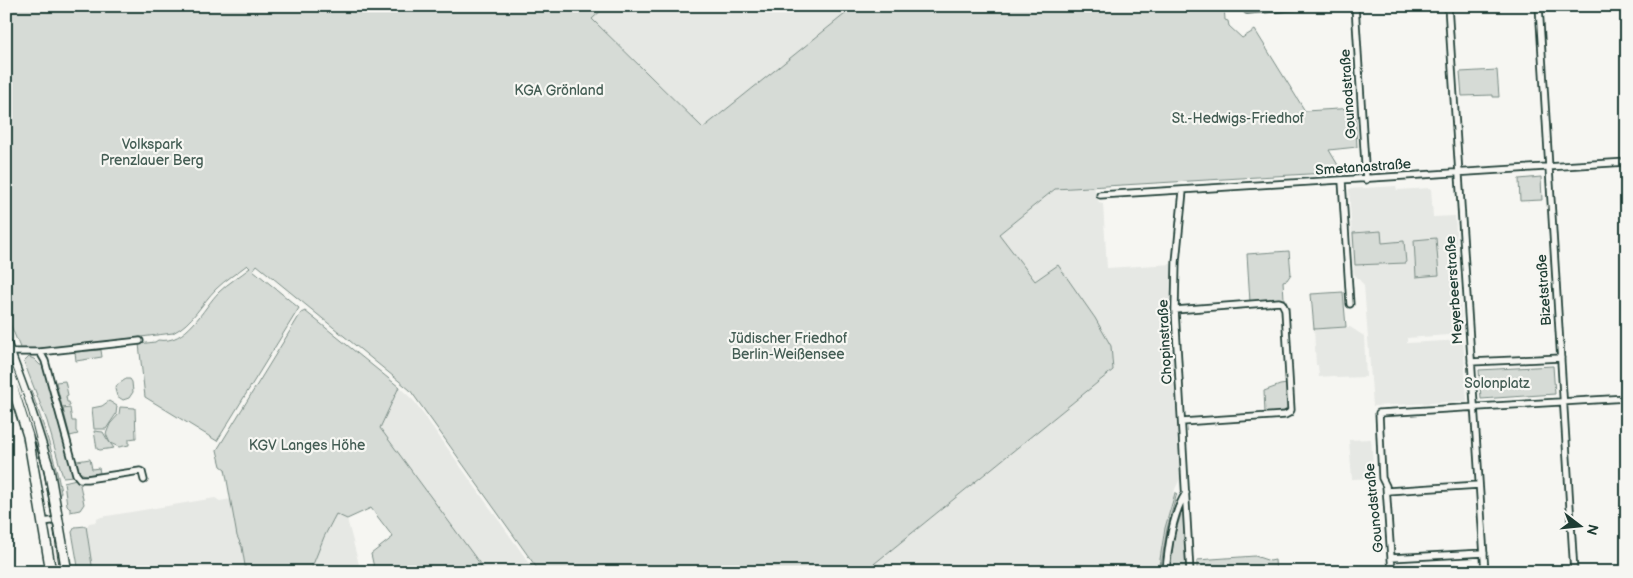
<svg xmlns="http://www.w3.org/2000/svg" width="1633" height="578" viewBox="0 0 1633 578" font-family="'Balsamiq Sans',sans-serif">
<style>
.built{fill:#e6e8e4}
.green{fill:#d6dbd6;stroke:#7a8c85}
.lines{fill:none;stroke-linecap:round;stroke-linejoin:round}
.street-casing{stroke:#1f3d34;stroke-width:9}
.secondary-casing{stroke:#1f3d34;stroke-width:12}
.street{stroke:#f6f6f2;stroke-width:5.5}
.secondary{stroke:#f6f6f2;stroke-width:9}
.tram{stroke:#1f3d34;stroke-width:1}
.labels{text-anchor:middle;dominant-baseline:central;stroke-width:4.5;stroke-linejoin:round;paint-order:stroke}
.park-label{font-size:14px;fill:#445d54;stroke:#f6f6f2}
.street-label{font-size:14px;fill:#1f3d34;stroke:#f6f6f2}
</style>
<rect width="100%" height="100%" fill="#f6f6f2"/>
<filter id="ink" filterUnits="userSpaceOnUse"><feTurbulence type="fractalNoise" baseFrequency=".02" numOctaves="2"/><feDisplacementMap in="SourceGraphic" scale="10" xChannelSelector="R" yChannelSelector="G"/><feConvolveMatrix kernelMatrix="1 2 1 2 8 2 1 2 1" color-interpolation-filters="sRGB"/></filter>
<g filter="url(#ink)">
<path class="built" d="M606,6h249l-152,122 -111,-109z
M1396,186l1,4 34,-2 2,29 22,-1 7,118 -55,4v5l56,-3 4,61 -94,5 -9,-121 -10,-11 -5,-85z
M1094,187l5,16 4,1 4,64 65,-4 -1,55 9,160 -5,10 -10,39 -7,44h-294l249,-202 -2,-24 -16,-28 -37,-53 -23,17 -36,-48 56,-45z
M1350,327l14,9 2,41 -29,1 -3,-2 -15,1 -1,-12h-2l-2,-36z
M399,387l15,14 118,166 -1,2 -19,3h-26l-106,-144z
M1371,439l3,39 -22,1 -3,-39z
M215,498l5,3 11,-2 6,37 5,11 4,25h-153l-7,-44 3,-5 7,-1 1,-3 4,-2z
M336,513l11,6 14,53h-51l14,-35z"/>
<path class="green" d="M6,6h600l-14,13 111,109 152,-122h369l1,14 3,1 1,5 13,12 13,-8 50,81 50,-3 2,39 -28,3 13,22 -287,17 -56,45 36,47 23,-16 37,53 16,28 2,24 -249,202 -325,-1 -129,-181 -153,-125 -4,5 46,38 -82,133 -72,-44 -6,-53 16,-2 3,-2c29,5 45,-32 61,-48 9,-9 21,-16 31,-24l-3,-3c-10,8 -22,15 -31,24 -15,15 -23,34 -43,44l-88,11 -64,6 -15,-36z
M1497,70l2,27h-6v-2l-31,1 -2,-24z
M1541,177l1,23 -22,1 -1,-22z
M1381,231l1,12 22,-2 2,22 -51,2 -2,-32z
M1436,238l3,37 -23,2 -2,-37z
M1289,251l2,23 -4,6 -4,1 1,18 -34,3 -3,-48z
M1343,292l3,35 -32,2 -3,-35z
M305,311l94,76 -19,41 106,144h-111l-4,-18 22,-17 -22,-29 -24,11 -11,-5 -12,23 -14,35h-64l-4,-25 -5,-11 -12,-67 -4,-3 -4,-16 84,-137z
M101,350l1,7 -26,4 -1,-9z
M29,357l5,2 6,6h4l1,2 29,109 -11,1 -16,-56 -23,-59z
M1553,366l2,28 -74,5 -2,-29z
M126,379h4l2,3 1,10 -4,6 -6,2 -6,-4 -2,-7 2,-4z
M65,381l3,14 -2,1 1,6h2l1,4 -8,1 -6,-25z
M1287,384c2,26 6,28 -22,30l-1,-23 16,-6z
M31,390c12,34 24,67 30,102l-2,4 -14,-55 -17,-50z
M109,401l8,5 -1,8 -10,15h-12l-2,-21 10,-2z
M120,407l15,1 1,30 -7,1v6l-10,2 -9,-4 -4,-9 4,-10 9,-10z
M70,408l2,13h4v10l2,3 -8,2 -7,-27z
M94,431l9,1 4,7 7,9 -14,2 -3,-1z
M90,459l2,10 7,-1 1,5 -15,2 -6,-3 -2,-11z
M76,479l5,2 1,3 -2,1 4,19 -4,6 -10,2v-4l-3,-3 -3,-23z
M1175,493h2l-10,36 -7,43h-2l7,-44z
M1182,511l2,1 3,60h-17l4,-35z
M86,526l7,46h-14l-7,-40 3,-5z
M1255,556l15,5 5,-1 1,12h-79v-12z"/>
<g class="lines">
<g class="street-casing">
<path id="street" d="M1355,6l11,174
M1448,6l37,566
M1539,6l35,566
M1247,10l62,-4
M1342,181l8,123
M1183,191l-7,71 -1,48 15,262
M1100,195l527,-33
M1175,310l104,-8 3,1 3,6 6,101 -2,3 -4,2 -103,7
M8,352h32l100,-11
M40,352l5,9 31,113 4,5h7l53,-8 2,1 2,8
M1471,362l90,-4
M1387,491l92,-6
M43,522l15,-2
M1391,558l93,-5
M1166,572c2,-25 6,-58 20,-79
M1392,572l-6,-86 -4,-8 -3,-65 248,-15"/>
</g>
<g class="secondary-casing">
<path id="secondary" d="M6,343l21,57 22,69 18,103
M6,366l22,70 23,136"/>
</g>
<use href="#street" class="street"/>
<use href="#secondary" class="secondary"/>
<path class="tram" d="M6,350c11,28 22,56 29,85 12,44 18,91 25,137"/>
</g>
</g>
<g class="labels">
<g class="park-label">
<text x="559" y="90">KGA Grönland</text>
<text x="1238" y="118">St.-Hedwigs-Friedhof</text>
<text x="152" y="144">Volkspark<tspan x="152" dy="16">Prenzlauer Berg</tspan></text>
<text x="788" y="338">Jüdischer Friedhof<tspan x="788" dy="16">Berlin-Weißensee</tspan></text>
<text x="1497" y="383">Solonplatz</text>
<text x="307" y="445">KGV Langes Höhe</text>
</g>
<g class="street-label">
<text transform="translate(1348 94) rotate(-94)">Gounodstraße</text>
<text transform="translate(1363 167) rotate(-4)">Smetanastraße</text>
<text transform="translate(1454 290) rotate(-94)">Meyerbeerstraße</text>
<text transform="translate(1544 290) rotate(-94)">Bizetstraße</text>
<text transform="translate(1165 342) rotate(-93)">Chopinstraße</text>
<text transform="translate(1374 508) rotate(-96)">Gounodstraße</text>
</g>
</g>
<rect width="1633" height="578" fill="none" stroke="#f6f6f2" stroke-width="25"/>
<rect x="12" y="12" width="1608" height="553" fill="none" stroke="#1f3d34" stroke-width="2" filter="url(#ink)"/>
<g transform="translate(1580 526) rotate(106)" stroke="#f6f6f2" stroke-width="4" paint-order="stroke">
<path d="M0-4L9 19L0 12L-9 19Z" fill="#1f3d34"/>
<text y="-8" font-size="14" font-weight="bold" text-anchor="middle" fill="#1f3d34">N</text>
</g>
</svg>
